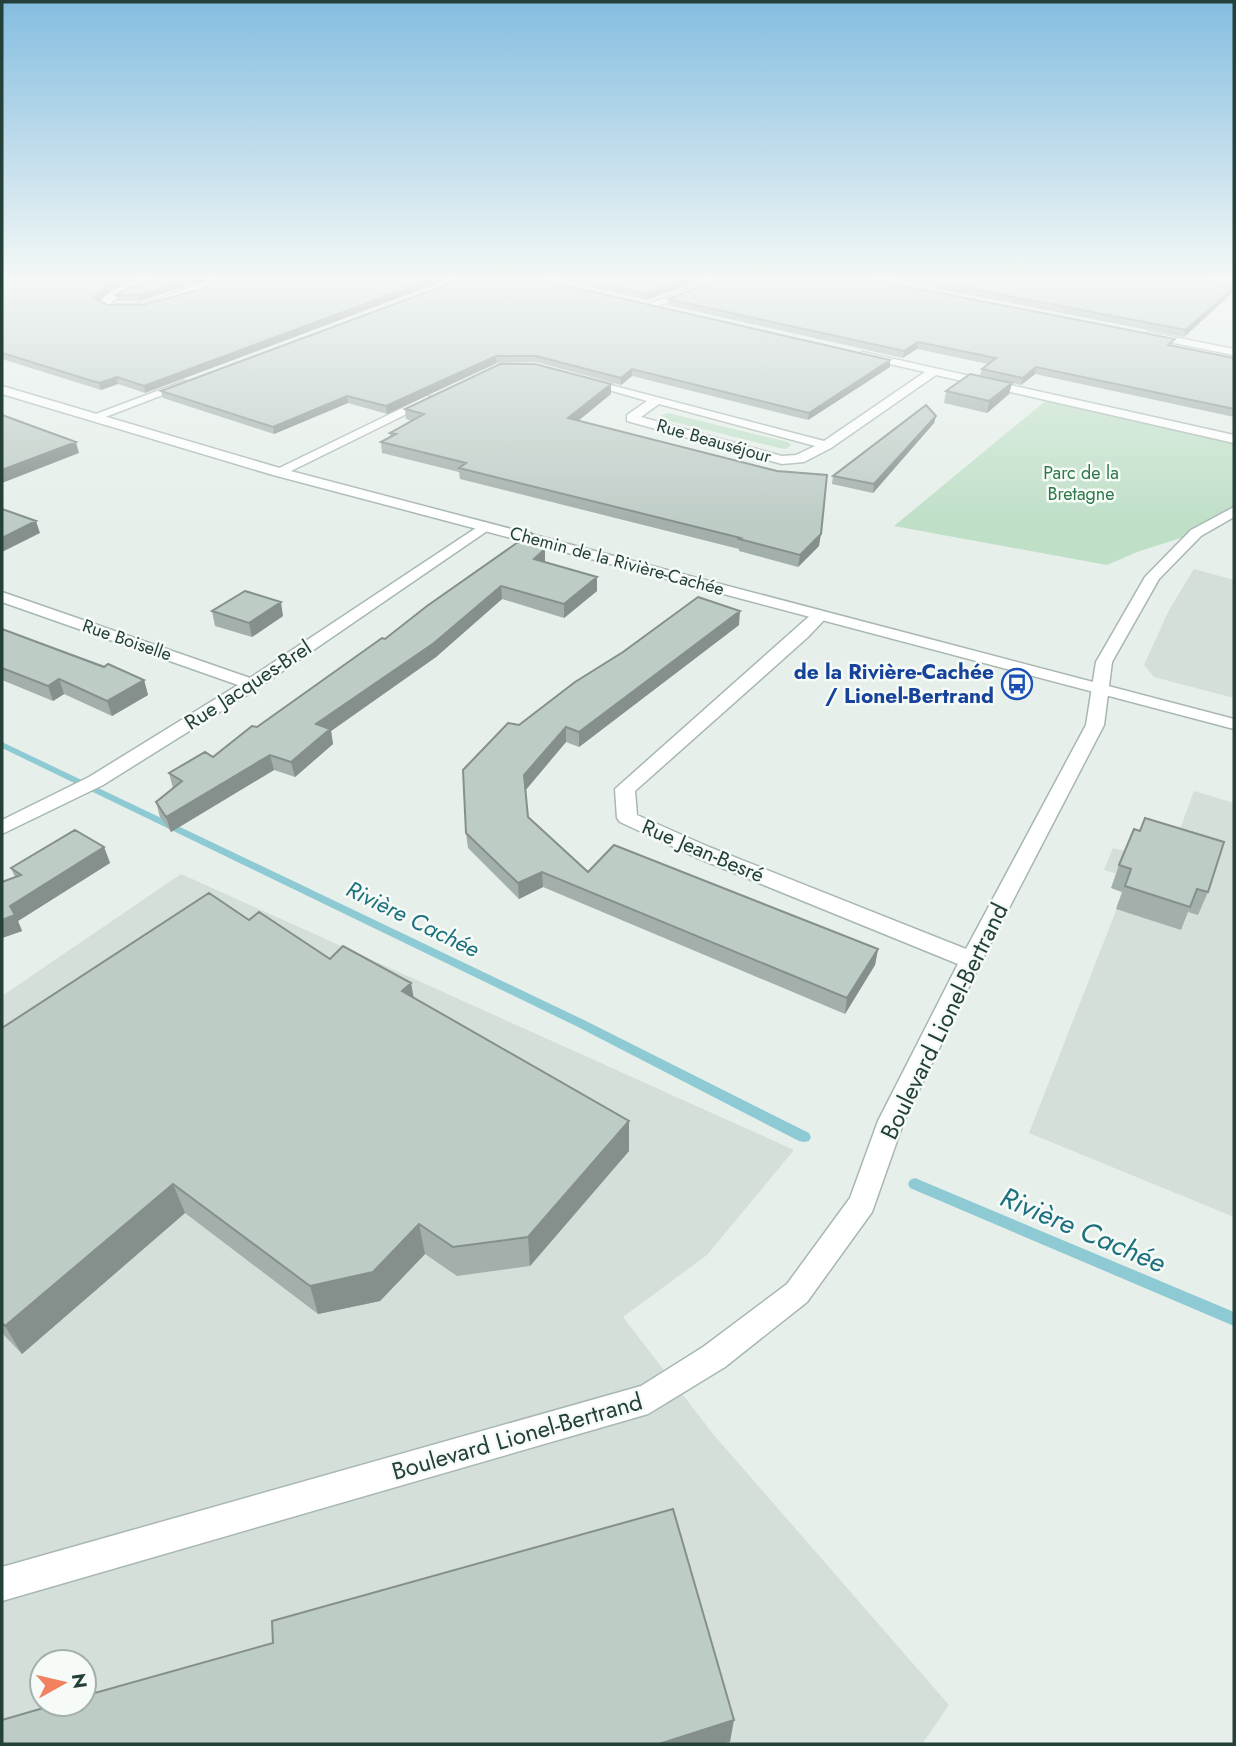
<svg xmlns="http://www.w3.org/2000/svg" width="1236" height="1746" viewBox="0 0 1236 1746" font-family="Jost,sans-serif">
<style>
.built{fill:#d4dfd9;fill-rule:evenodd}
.green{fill:#bfdfc7}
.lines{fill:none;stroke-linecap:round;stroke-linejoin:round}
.stream{fill:#8ecad3;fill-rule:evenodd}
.minor-casing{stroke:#a8b7b1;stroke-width:3}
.tertiary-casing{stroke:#a8b7b1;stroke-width:3}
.minor{fill:#fff;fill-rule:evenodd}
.tertiary{fill:#fff;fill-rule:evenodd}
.wall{fill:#a3afaa}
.shaded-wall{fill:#858f8b}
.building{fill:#beccc6;stroke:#858f8b;stroke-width:2}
.labels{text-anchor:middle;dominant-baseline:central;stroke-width:5;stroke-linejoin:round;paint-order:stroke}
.far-street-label{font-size:18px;fill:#244139;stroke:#f6fbf8}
.far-park-label{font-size:18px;fill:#2e7849;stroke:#f6fbf8}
.transit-label{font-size:21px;font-weight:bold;fill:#164399;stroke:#f6fbf8;text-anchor:end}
.street-label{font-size:21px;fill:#244139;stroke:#f6fbf8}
.water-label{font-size:23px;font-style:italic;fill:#1d707e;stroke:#f6fbf8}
.near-street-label{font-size:24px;fill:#244139;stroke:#f6fbf8}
.near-water-label{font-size:28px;font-style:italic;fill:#1d707e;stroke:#f6fbf8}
</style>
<rect width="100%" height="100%" fill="#e6efea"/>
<path class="built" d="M1194,569l40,11v118l-80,-21 -10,-12 25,-55z
M1194,791l40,12v414l-205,-84 94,-240 -12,-5 6,-14 -13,-4 9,-22 19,5 40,-2z
M181,874l613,276 -87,105 -84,62 90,117 236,271 -27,39h-920v-748zM42,1662h42v42h-42z"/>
<path class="green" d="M1049,398l185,41v72l-38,22 -59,19 -30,13 -213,-39z
M668,413l120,29 3,3 -5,4 -7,-1 -117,-29 -2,-3z"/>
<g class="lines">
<path class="stream" d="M2,742l582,278 225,113 2,4 -2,4 -5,1 -5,-1 -223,-115 -574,-278z
M915,1178l319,134v14l-324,-138 -2,-4 2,-4z"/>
<g class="minor-casing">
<path id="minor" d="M179,279l-50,12 -19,12c41,11 79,-24 119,-24 -26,17 -105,43 -131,25 19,-24 52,-25 81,-25z
M714,279h15l-76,29 -9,-2z
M1148,332l86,17v6l-90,-18 -1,-2z
M863,352l371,83v8l-298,-68 -105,73 -27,14 -22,2 -155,-43v-6l20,-14 -69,-20 6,-3 240,63 101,-69 -66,-15 -1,-2zM659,404l156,42 -19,9 -14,1 -141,-39z
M184,381l10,2 -99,38 -10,-3z
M427,396l10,3 -154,76 -5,1 -7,-4z
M1234,507v10l-33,19 -42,43 -47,83 -8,63 -122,235 -78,161 -32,91 -65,90 -82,65 -77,47 -646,187v-34l639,-181 62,-39 84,-63 63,-86 28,-77 80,-157 -263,-107 -75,-35 -3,-4 -2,-29 199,-177h12l2,3 -2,3 -18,19 -173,154 2,24 72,32 257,102 120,-224 10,-63 49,-85 46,-47z
M485,522l7,4 -2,3 -232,159 -155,97 -101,49v-14l87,-43 149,-92 -236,-83v-10l248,86z"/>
</g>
<g class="tertiary-casing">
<path id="tertiary" d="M2,386l281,83 951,250v10l-961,-254 -271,-81z"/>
</g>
<use href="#minor" class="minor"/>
<use href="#tertiary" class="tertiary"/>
</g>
<path class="wall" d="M2,279l132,1 -21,8 -14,13 9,4h35l2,88 -27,-9 -17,6 -99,-31z
M162,279l-22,22h-23l-1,-6z
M462,279l428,81v7l-82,53 -176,-44 -11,9 -85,-23 -39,1 -110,51 -39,-11 -74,31 -111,-36 -2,-7z
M554,279h151l-58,21z
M887,279h314l33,7v2l-1,4 -49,45z
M668,299l506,47 60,12v59l-199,-43 -14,11 -41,-10 2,-6 6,-5 -71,-15 -14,9 -235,-53z
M1012,383l-3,11 -22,19 -43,-10 2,-12z
M611,394l-33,27 241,125 -21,21 -59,-16v-2l-279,-70 -1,-7 -77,-19 -1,-11 9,-5v-4l21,-12 -5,-2 -1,-10z
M936,416l-2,7 -61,70 -41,-9 1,-8z
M545,562l52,15v14l-33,27 -62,-19 -66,58 -105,74 2,13 -38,33 -21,-7 -103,62 -11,-15 -4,-15 17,-14 -4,-15 44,-16 172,-118z
M212,611l71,5 -31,21 -37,-11z
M739,625l-160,122 -13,-5 -41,48 3,27 60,55 290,77 -3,16 -30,49 -302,-127 -24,12 -51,-51 -2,-15 53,-108z
M2,629l142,51 4,15 -36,21 -48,-22 -11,7 -51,-21z
M104,847l6,16 -92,58 4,10 -20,7 13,-61 -4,-9z
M1119,865l89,27 -10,23 -10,-3 -7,18 -65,-21 6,-17 -11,-4z
M249,920l81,39 81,24 3,15 215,123v30l-99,115 -73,10 -32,-22 -45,47 -62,13 -133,-101 -163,141 -20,-21v-305z"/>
<path class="shaded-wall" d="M118,279h22l-6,1 -21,8 -18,17 -1,-7 18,-16z
M189,279h20l-69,22 -2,-6z
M432,279h17l-304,114 -1,-7z
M688,279h17l-58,21v-6z
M1234,287l-1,5 -49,45 2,-7z
M918,342l-1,7 -14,9 1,-7z
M496,356l1,7 -110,51 -1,-8z
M890,360v7l-82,53 1,-7z
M1036,367l-1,7 -14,11 2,-7z
M632,369v7l-11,9v-7z
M117,377l1,7 -17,6 -2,-7z
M1012,383l-3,11 -22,19 2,-12z
M611,384v10l-43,35v-11z
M347,396l1,7 -74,31 -1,-7z
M936,416l-2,7 -61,70 1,-9z
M76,442l3,11 -77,30v-13z
M36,521l4,12 -38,19v-14z
M821,534l-2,12 -21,21 2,-12z
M545,549v14l-11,-4z
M597,577v14l-33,27v-14z
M501,586l1,13 -66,58 -105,74 2,13 -38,33 -4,-15 25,-38z
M281,602l2,14 -31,21 -3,-14z
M740,611l-1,14 -160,122v-15z
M59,679l5,15 -11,7 -5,-15z
M144,680l4,15 -36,21 -5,-15z
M566,727v15l-41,49 -1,-16z
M270,755l4,15 -103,62 -5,-15z
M104,847l6,16 -92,58 4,10 -20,7v-18l8,-14z
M542,872l1,15 -24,12 -1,-16z
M878,949l-3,16 -30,49 2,-16z
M411,983l5,30 -14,-22z
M629,1121v30l-99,115 -2,-29z
M173,1184l12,29 -163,141 -17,-28z
M419,1224l6,30 -45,47 -62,13 -8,-28z
M734,1720l-4,22 -9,2h-62z"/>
<path class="building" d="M2,279h116l-6,3 -18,16 14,7h35l58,-16 18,-10h213l-288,107 -27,-9 -18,6 -97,-30z
M162,279h27l-51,16h-22l13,-8z
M462,279h75l353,81 -81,53 -177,-44 -11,9 -85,-22h-40l-110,50 -39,-10 -74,31 -112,-36z
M581,279h107l-41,15z
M720,279h149l306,60 -7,6 66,13v51l-198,-42 -13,11 -41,-9 14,-11 -78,-16 -14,9 -236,-52z
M919,279h282l33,8 -48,43z
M500,364h35l76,20 -43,34 209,53 50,4 -6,59 -21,21 -61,-16 2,-1 -282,-70 7,-5 -85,-21 15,-8 -6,-1 34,-19 -19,-5z
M970,374l42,9 -23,18 -43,-10z
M926,405l10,11 -62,68 -41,-8z
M2,415l74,27 -74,28z
M2,509l34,12 -34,17z
M531,533l14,16 -11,10 63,18 -33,27 -63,-18 -67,57 -118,81 14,5 -39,33 -21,-7 -104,62 -10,-15 26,-21 -13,-8 36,-21 8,5 39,-31 5,1 125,-89 3,1 42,-33z
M245,591l36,11 -32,21 -37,-12z
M698,597l42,14 -161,121 -13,-5 -42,48 4,42 60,55 26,-27 264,104 -31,49 -305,-126 -24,11 -52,-50 -3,-63 45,-47 11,2 56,-43 48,-30z
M2,629l102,38 4,-3 36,16 -37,21 -48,-22 -11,7 -46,-18z
M1145,818l79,24 -16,50 -11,-3 -7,18 -65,-21 6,-17 -12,-4 15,-36 6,2z
M75,830l29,17 -94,59 5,9 -13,5v-38l19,-7 -10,-7z
M209,893l40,27 10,-8 71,47 13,-13 68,37 -9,8 227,130 -101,116 -75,10 -34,-23 -46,48 -63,14 -137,-102 -168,142 -3,-3v-295z
M673,1509l61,211 -75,24h-657v-24l55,-16h27v-8l189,-53 -1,-22z"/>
<linearGradient id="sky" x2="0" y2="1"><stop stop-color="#84bde0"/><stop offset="0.53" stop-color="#f4f8f6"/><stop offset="1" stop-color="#f4f8f6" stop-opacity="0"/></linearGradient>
<rect width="1236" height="524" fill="url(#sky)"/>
<defs>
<g id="bus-ring" transform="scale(1.575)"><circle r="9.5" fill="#f6fbf8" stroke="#1a4fb4" stroke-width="1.5"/><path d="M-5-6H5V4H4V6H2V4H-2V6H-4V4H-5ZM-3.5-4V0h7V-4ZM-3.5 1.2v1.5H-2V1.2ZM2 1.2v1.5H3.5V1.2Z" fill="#1a4fb4"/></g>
</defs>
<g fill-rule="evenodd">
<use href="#bus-ring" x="1017" y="684"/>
</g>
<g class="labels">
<g class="far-street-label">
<text transform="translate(714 441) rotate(16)">Rue Beauséjour</text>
<text transform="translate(617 561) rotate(15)">Chemin de la Rivière-Cachée</text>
<text transform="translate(127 640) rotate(19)">Rue Boiselle</text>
</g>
<g class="far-park-label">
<text x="1081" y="473">Parc de la<tspan x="1081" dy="21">Bretagne</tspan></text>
</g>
<g class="transit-label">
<text x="994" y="672">de la Rivière-Cachée<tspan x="994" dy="24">/ Lionel-Bertrand</tspan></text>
</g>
<g class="street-label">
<text transform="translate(248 685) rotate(-33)">Rue Jacques-Brel</text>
<text transform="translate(703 851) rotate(23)">Rue Jean-Besré</text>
</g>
<g class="water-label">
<text transform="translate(413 919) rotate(26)">Rivière Cachée</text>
</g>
<g class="near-street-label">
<text transform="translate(944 1021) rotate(-64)">Boulevard Lionel-Bertrand</text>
<text transform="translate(517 1436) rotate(-16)">Boulevard Lionel-Bertrand</text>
</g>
<g class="near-water-label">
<text transform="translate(1083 1230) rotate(23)">Rivière Cachée</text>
</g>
</g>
<rect width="1236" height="1746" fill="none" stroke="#244139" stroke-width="7"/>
<g transform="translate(63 1683) rotate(82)"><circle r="33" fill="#f6fbf8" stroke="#a2b1ac" stroke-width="2"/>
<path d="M0-5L12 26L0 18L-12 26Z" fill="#f28160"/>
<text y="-10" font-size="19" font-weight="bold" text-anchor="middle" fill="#244139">N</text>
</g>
</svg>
